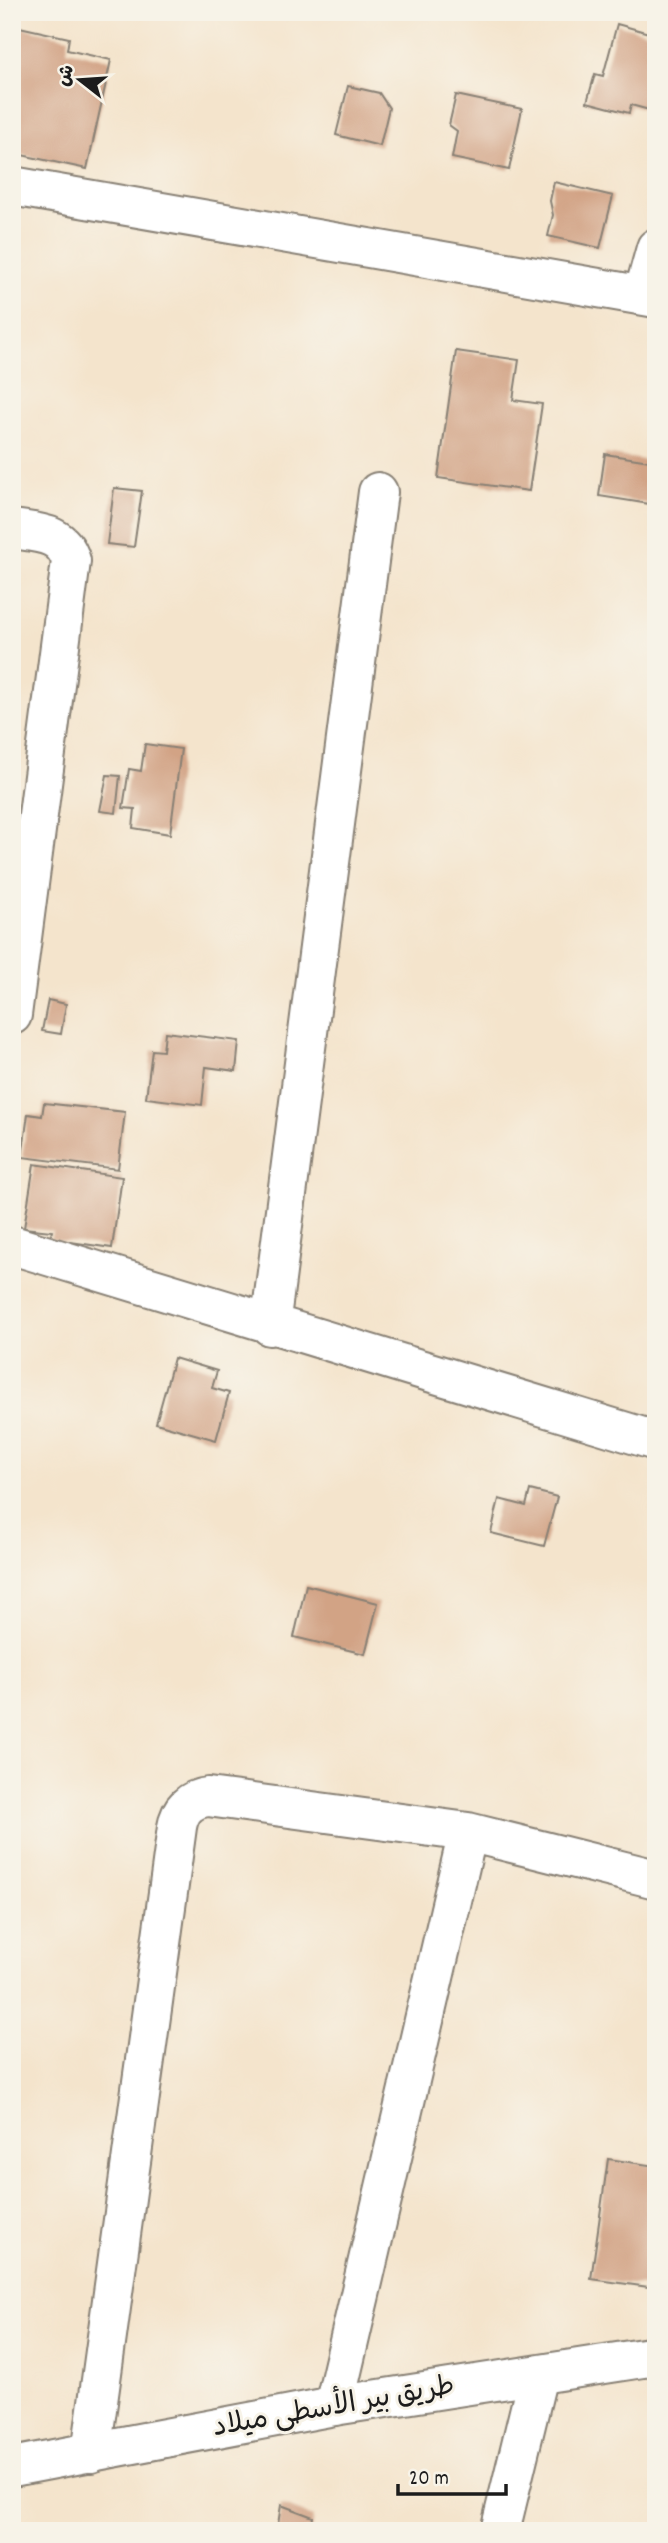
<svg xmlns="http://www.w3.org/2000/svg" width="668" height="2543" viewBox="0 0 668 2543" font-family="Dekko,'Playpen Sans Arabic',sans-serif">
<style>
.building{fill:#d2a385}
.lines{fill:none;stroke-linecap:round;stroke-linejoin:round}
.minor-casing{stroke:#888074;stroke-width:42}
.major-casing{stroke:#888074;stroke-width:42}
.minor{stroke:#fff;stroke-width:38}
.major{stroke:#fff;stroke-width:38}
.labels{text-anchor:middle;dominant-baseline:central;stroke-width:6;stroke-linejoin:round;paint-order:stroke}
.street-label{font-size:28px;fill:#1c1c1c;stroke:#f7f3e8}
</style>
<rect width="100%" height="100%" fill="#f7f3e8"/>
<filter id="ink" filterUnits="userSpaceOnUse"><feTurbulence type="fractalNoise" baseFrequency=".0143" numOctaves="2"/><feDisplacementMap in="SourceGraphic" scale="14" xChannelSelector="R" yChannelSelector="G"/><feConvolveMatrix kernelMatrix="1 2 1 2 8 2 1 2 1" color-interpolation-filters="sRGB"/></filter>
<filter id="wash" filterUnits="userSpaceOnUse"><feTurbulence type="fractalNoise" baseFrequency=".00686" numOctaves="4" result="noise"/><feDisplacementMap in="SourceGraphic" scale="28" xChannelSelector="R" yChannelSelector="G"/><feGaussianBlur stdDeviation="1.57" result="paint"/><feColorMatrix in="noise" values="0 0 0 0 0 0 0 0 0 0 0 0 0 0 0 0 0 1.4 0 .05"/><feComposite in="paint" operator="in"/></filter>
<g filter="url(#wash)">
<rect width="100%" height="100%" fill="#f4e4cc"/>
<g id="blocks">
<path class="building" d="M617,24l39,11v65l-3,11 -22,-6 -2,8 -42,-11 8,-28 8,2z
M15,26l54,12 -2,12 44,10 -24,109 -75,-16z
M348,86l31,7 10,15 -9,38 -44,-11z
M456,95l66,14 -13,61 -57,-12 5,-27 -8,-6z
M554,182l59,14 -13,52 -52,-12 5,-21 -3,-14z
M456,351l63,9 -6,40 29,4 -13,87 -91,-13z
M605,454l51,8v43l-57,-9z
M114,488l28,3 -8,56 -27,-3z
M145,744l36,5 -11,85 -37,-6 2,-19 -12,-1 6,-39 12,2z
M107,775l13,1 -4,37 -16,-2z
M48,1000l18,4 -5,30 -19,-3z
M165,1032l74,9 -3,30 -30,-4 -4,38 -56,-7 6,-48 11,1z
M44,1103l81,9 -7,57 -96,-12 6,-43 14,2z
M34,1164l88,13 -10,71 -62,-9 2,-8 -28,-3z
M174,1358l43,13 -5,17 17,5 -13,47 -60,-17z
M530,1490l27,7 -13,49 -53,-13 8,-34 27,7z
M306,1585l72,18 -13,51 -71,-17z
M608,2159l48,7v122l-65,-9z
M281,2505l32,12 -2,14h-34z"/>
</g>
</g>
<g filter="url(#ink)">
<use href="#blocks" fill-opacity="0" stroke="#888074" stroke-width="2"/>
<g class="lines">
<g class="minor-casing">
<path id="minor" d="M12,186l644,112
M643,295l13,-47
M12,529c26,4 51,3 59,32l-59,454
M12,1245l644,196
M270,1326l108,-834
M334,2406l134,-574
M91,2453l86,-626c3,-18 13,-28 31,-30l260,35 188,47
M500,2531l38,-156"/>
</g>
<g class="major-casing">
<path id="major" d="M12,2467l322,-61 322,-50"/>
</g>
<use href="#minor" class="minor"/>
<use href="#major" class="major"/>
</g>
</g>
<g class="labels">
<g class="street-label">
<text transform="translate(334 2409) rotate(-10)">طريق بير الأسطى ميلاد</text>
</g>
</g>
<rect width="668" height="2543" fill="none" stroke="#f7f3e8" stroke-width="42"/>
<g transform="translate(80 80) rotate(287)" stroke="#f7f3e8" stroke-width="5" paint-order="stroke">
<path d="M0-5L12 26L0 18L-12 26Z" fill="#1c1c1c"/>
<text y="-10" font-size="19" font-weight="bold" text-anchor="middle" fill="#1c1c1c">ش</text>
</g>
<path d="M398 2484v10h108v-10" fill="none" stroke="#1c1c1c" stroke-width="3.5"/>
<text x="409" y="2484" font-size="21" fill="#1c1c1c" stroke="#f7f3e8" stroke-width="5" paint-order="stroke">20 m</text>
</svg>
